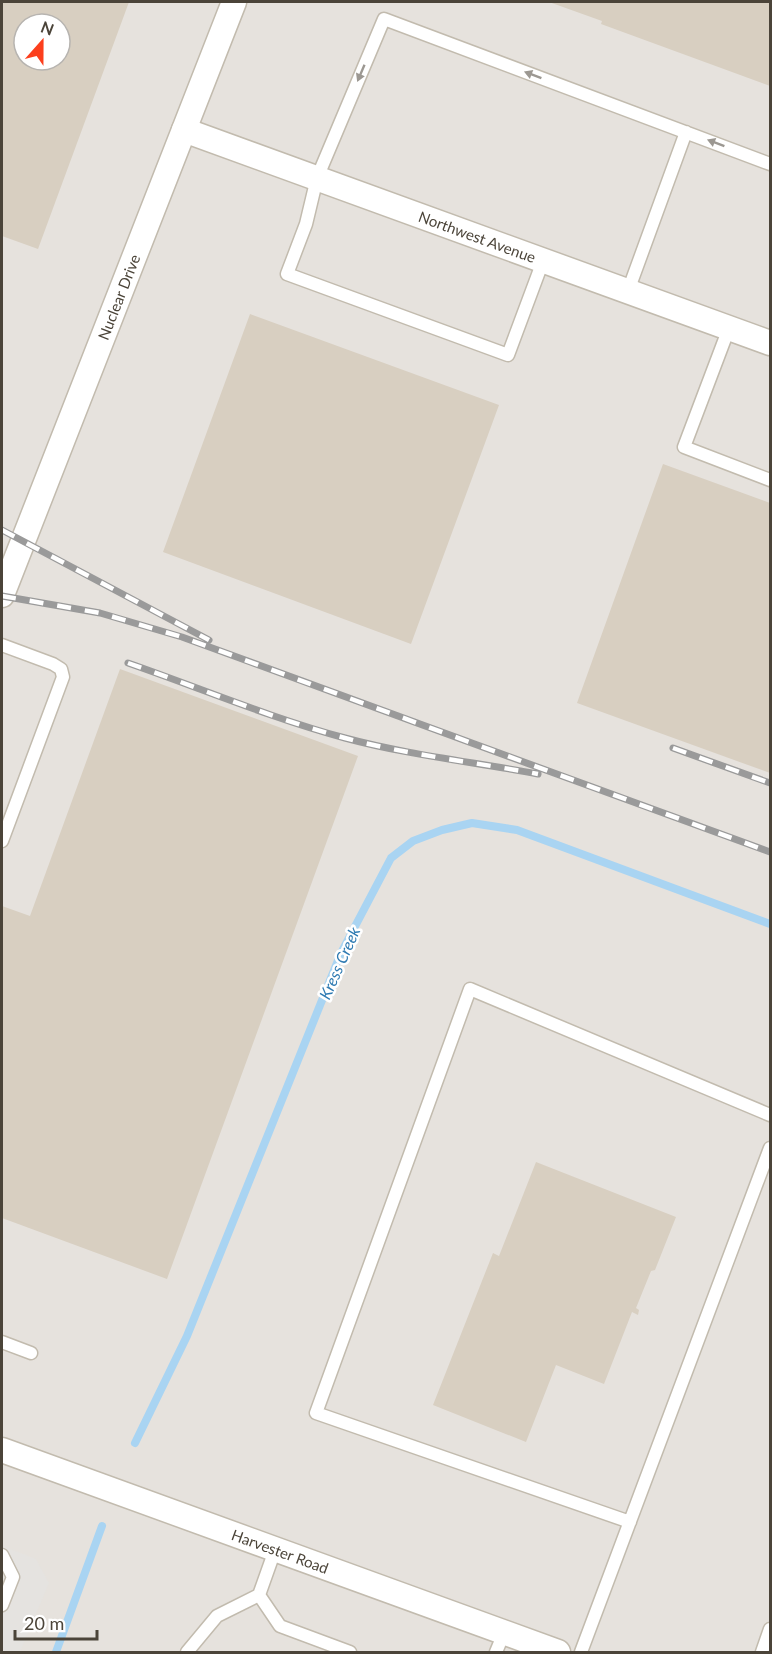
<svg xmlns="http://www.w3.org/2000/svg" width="772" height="1654" viewBox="0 0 772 1654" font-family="Lato,sans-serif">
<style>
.industrial{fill:#e6e2dd;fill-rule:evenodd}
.parking{fill:#e5e3e0}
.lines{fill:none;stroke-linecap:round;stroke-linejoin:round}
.stream{stroke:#a9d4f2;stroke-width:8}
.building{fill:#d8cfc1;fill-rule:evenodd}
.lane-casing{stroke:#c2bbae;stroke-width:15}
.street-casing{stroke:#c2bbae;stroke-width:27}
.lane{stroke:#fff;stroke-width:12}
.street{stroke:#fff;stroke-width:24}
.rail-casing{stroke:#9a9a9a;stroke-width:7}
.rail{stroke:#fff;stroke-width:4.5;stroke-dasharray:14;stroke-linecap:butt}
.oneway{fill:#9c9892}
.labels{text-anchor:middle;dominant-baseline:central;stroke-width:5;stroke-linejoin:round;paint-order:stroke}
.street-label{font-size:15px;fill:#4b4439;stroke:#fff}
.water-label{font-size:16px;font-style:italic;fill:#2e7ab2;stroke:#fff}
</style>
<rect width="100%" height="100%" fill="#f6f3ec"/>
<path class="industrial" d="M2,2h768v1650h-768zM24,24h36v36h-36z"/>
<path class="parking" d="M2,1546l34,13 13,24 -29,69h-18z"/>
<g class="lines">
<path class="stream" d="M135,1443l52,-107 154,-383 50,-95 22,-17 29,-11 30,-7 45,7 253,94
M56,1652l46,-126"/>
</g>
<path class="building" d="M2,2h127l-91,247 -36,-13zM24,24h36v36h-36z
M549,2h221v84l-169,-62 1,-3z
M250,314l249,91 -88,239 -248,-92z
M663,464l107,39v270l-193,-70z
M120,669l238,87 -191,523 -165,-61v-312l28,10z
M536,1162l140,55 -21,53 -4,1 -15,37 3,2 -1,5 -6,-3 -28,72 -48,-19 -30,77 -93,-37 60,-152 6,3z"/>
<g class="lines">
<g class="lane-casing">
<path id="lane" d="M543,261l-35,94 -221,-81 19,-50 11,-46 67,-159 386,145
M628,291l58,-159
M729,328l-45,119 86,33
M2,645l51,19 8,5 2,8 -61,164
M2,1342l29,11
M630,1522l-314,-109 154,-424 300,126
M2,1555l11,22 -11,28
M259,1595l21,31 70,26
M187,1652l30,-36 42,-21 16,-45
M496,1652l8,-19
M581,1652l189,-504
M762,1652l8,-23"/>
</g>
<g class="street-casing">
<g id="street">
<path id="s1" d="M184,130l586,213"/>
<path id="s2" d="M2,595l232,-593"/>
<path id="s3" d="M2,1450l556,202"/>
</g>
</g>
<use href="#lane" class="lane"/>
<use href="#street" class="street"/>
<g class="rail-casing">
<path id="rail" d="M2,530l207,110
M2,596l98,17 82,24 588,215
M128,663c72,25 143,55 217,75 63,17 129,24 193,36
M673,748l97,35"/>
</g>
<use href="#rail" class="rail"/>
</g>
<defs><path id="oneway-solid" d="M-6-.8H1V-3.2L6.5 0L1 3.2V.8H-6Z" transform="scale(1.5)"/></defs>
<g class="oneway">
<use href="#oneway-solid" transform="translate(361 73) rotate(113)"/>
<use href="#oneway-solid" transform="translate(533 75) rotate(-159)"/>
<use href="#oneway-solid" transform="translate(716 143) rotate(-159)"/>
</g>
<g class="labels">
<g class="street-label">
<text stroke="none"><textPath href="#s1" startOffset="312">Northwest Avenue</textPath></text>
<text stroke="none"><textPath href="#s2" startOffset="320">Nuclear Drive</textPath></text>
<text stroke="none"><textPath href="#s3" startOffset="296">Harvester Road</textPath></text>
</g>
<g class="water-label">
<text transform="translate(339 963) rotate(-66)">Kress Creek</text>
</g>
</g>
<rect width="772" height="1654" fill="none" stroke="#4b4439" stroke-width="6"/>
<g transform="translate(42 42) rotate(21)"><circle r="28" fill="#ffffff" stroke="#b7b4b0" stroke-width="1.5"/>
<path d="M0-4.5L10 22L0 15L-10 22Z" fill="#fc3f1d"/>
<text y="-9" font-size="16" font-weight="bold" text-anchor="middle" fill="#4b4439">N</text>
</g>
<path d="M15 1630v9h82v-9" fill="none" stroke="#4b4439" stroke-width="3"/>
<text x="24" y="1630" font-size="18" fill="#4b4439" stroke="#ffffff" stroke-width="4.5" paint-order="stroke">20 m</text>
</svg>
